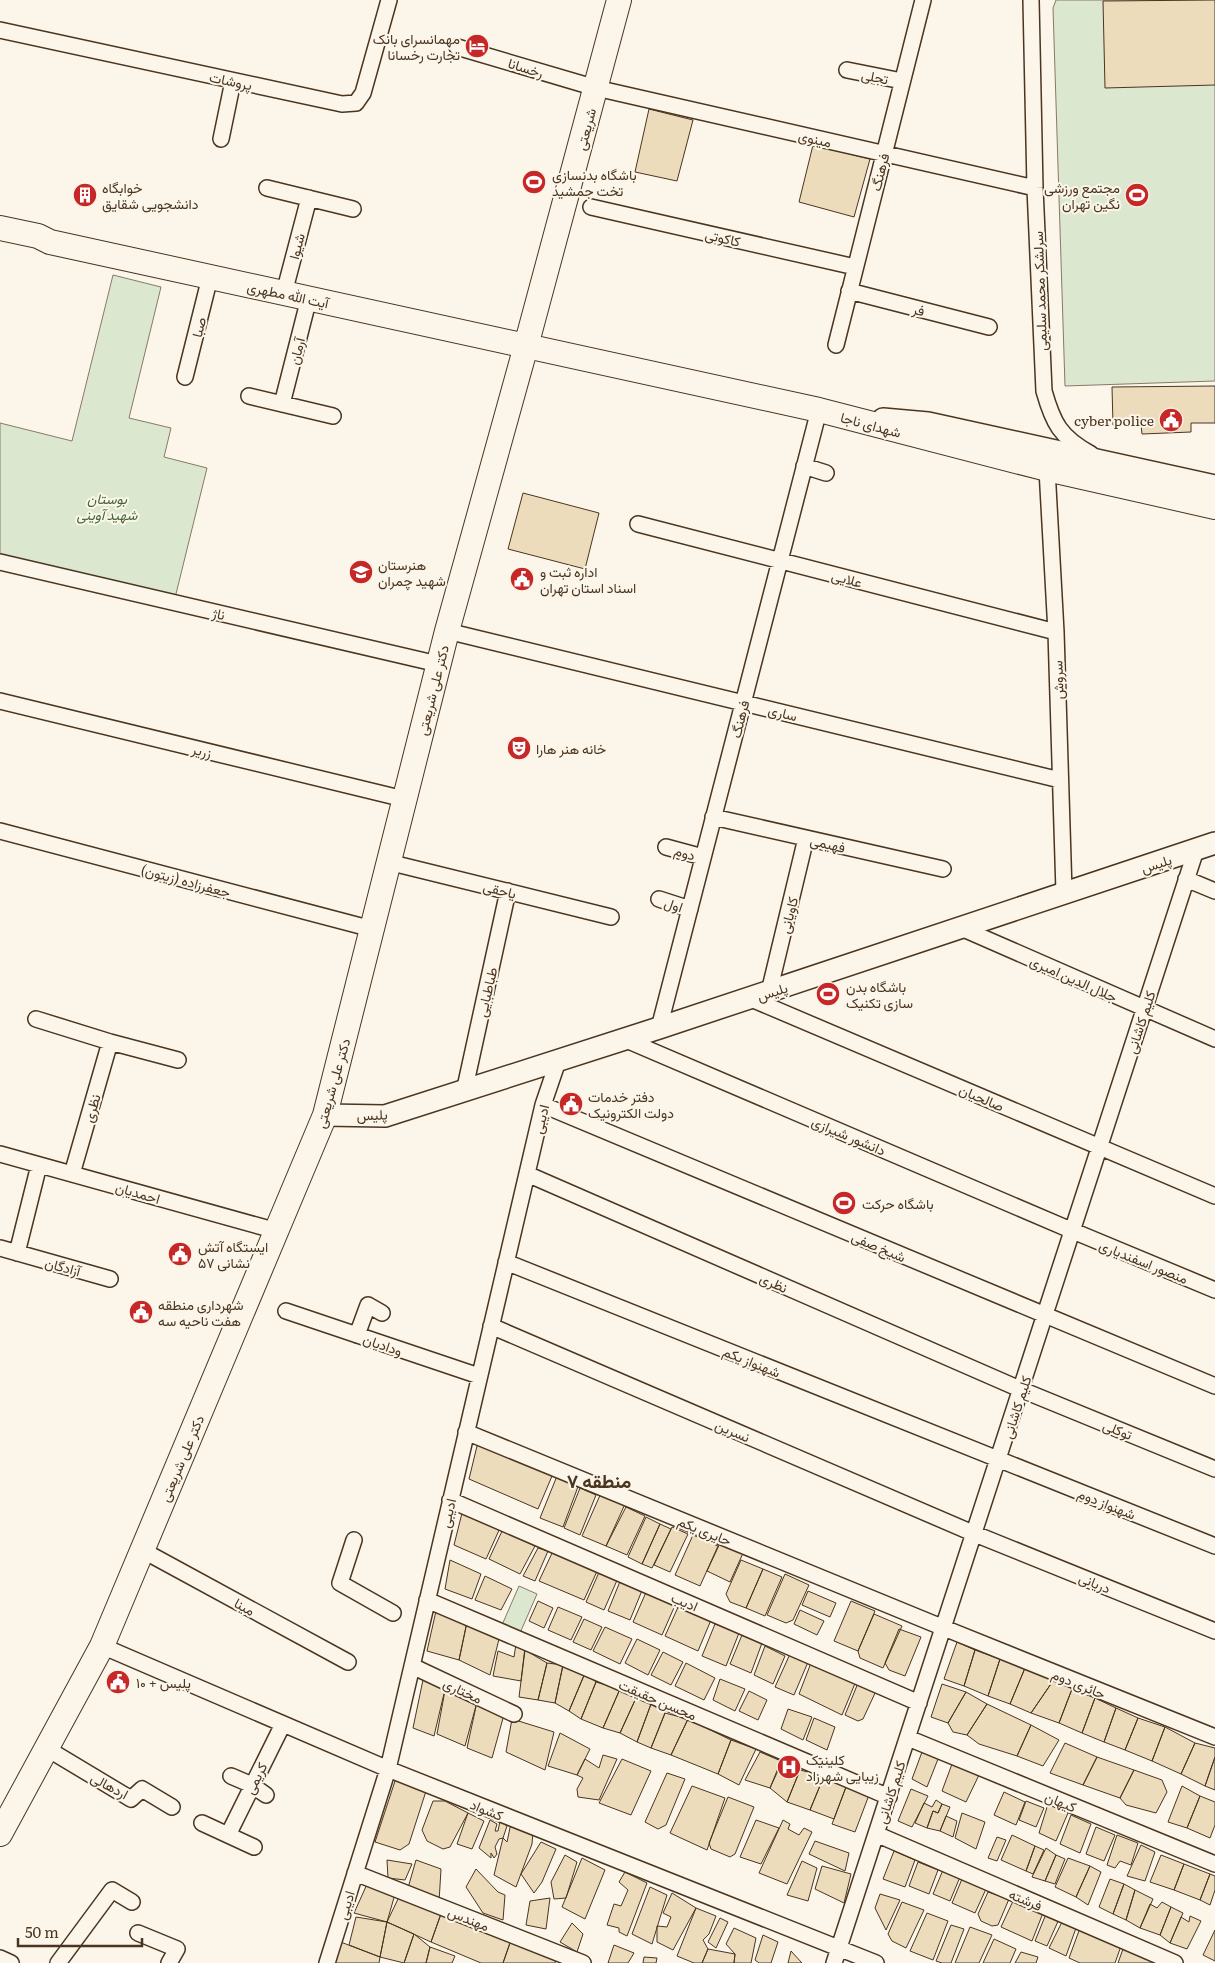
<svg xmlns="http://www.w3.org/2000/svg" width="1215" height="1963" viewBox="0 0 1215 1963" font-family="Literata,Vazirmatn,serif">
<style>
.green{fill:#dce7d0;stroke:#887966}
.building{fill:#ecdcbc;stroke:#4a3520}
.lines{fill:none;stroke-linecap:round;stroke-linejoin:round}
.minor-casing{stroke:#4a3520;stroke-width:18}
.secondary-casing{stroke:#4a3520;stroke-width:24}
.primary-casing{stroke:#4a3520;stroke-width:26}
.minor{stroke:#fbf6e9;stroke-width:15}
.secondary{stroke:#fbf6e9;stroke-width:21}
.primary{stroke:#fbf6e9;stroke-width:24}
.labels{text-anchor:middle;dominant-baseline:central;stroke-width:4;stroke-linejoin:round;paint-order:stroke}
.poi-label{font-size:14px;fill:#4a3520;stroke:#fbf6e9;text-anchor:start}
.street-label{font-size:14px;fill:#4a3520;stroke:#fbf6e9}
.park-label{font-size:14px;font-style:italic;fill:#436837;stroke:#fbf6e9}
.district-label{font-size:19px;font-weight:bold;fill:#4a3520;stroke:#fbf6e9}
</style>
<rect width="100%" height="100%" fill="#fbf6e9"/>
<path class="green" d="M1056,0h159v381l-150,5 -12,-378z
M113,275l48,12 -32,131 42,10 -7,29 43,11 -32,130 -175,-43v-132l72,18z
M519,1586l18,8 -17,39 -18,-8z"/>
<path class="building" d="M1215,0v85l-110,3 -2,-87z
M649,109l44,11 -16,61 -42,-9z
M813,145l57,14 -16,58 -55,-15z
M79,188l16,3 -5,12 -14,-3z
M1215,386v37h-24v9l-49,2 -1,-9h-28l-1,-38z
M523,493l76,20 -14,56 -77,-20z
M486,1442l69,27 -17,40 -69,-30 8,-33z
M557,1476l22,8 -16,43 -23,-9z
M580,1488l16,7 -16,40 -16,-7z
M601,1493l24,11 -19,42 -24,-10z
M626,1507l19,9 -18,39 -21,-9z
M462,1513l38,15 -14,31 -32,-14z
M646,1517l14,7 -18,40 -14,-7z
M660,1524l11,5 -19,39 -10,-4z
M672,1527l16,7 -18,38 -16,-7z
M503,1529l32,17 -15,28 -31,-15z
M693,1535l25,11 -18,40 -25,-11z
M721,1541l23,10 -14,31 -23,-11z
M538,1548l10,3 -13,30 -12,-5z
M553,1551l45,18 -14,31 -45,-19z
M450,1560l31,14 -9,25 -27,-10z
M741,1560l22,9 -17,39 -16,-6 -4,-8z
M763,1569l19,8 -17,39 -19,-8z
M600,1570l18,8 -14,32 -18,-8z
M785,1574l24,11 -16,35 -7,3 -19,-8z
M485,1576l27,13 -11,21 -26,-10z
M621,1579l22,9 -13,32 -22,-9z
M647,1590l29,13 -14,32 -29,-13z
M808,1591l28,12 -6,14 -28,-12z
M538,1601l15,7 -9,20 -15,-7z
M851,1601l24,10 -17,40 -24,-10z
M679,1605l32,15 -13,31 -33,-15z
M558,1607l24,10 -11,23 -23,-10z
M800,1610l24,11 -7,14 -23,-11z
M436,1611l31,11 -8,38 -32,-9z
M874,1614l28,12 -19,42 -23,-10 -2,-7z
M584,1619l18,8 -11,23 -18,-8z
M467,1622l33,13 -10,40 -31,-15z
M715,1624l24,9 -13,33 -24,-10z
M605,1627l27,12 -12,25 -27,-13z
M899,1629l22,8 -16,39 -16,-6 -4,-7z
M742,1635l20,8 -11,30 -21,-9z
M637,1639l23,11 -12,25 -23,-12z
M957,1642l18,8 -11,36 -20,-7z
M516,1644l9,3 -4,34 -28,-5 5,-25 16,6z
M765,1646l20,10 -12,28 -19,-9z
M525,1650l22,13 -9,37 -19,-3z
M975,1650l25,9 -12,37 -24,-10z
M663,1652l20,10 -12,23 -20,-10z
M790,1654l18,8 -14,33 -19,-8z
M1000,1659l25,9 -15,36 -22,-8z
M547,1663l16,2 -8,38 -17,-3z
M686,1663l29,15 -11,22 -29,-14z
M811,1663l45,18 -14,34 -43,-21z
M563,1665l22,8 -16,38 -14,-8z
M1025,1668l30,10 -24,35 -21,-9z
M585,1673l11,9 -15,37 -12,-8z
M424,1675l22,10 -12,51 -21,-8z
M1055,1678l17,11 -13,34 -28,-10z
M720,1679l25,10 -10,22 -22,-11z
M596,1682l24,7 -17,39 -22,-9z
M858,1683l18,8 -13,28 -5,2 -13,-6z
M942,1684l24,8 -18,31 -17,-6z
M446,1685l31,17 -12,44 -28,-12z
M620,1689l16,9 -16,35 -17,-5z
M1072,1689l23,9 -13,35 -23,-10z
M749,1691l18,9 -9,20 -19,-9z
M966,1692l21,12 -20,31 -14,-3 -5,-9z
M636,1698l15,6 -14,38 -17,-9z
M1095,1698l21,10 -12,34 -22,-9z
M477,1702l28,9 -13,47 -25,-10z
M651,1704l14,9 -14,35 -14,-6z
M987,1704l44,21 -14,31 -38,-12 -12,-9z
M1116,1708l22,10 -13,32 -21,-8z
M788,1709l24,8 -9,23 -22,-11z
M665,1713l23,6 -17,36 -20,-7z
M814,1718l21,9 -8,23 -21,-10z
M1138,1718l27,9 -13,34 -27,-11z
M512,1719l42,13 -9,38 -39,-18z
M688,1719l43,21 -13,34 -47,-19z
M1031,1725l28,15 -16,26 -26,-10z
M1165,1727l30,16 -14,31 -29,-13z
M560,1733l30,16 -13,26 -29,-9z
M731,1740l25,9 -17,36 -21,-11z
M1065,1743l32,14 -14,28 -33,-12z
M1195,1743l20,5v9l-10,29 -24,-12z
M760,1752l21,9 -11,27 -25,-8z
M922,1752l16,7 -11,28 -15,-8z
M603,1755l14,4 -18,41 -21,-3 -1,-8 6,-11 -6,-3 8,-16 14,9z
M1097,1757l37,13 -14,28 -37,-13z
M1215,1757v33l-10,-4z
M622,1759l29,12 -20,44 -32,-12z
M782,1762l18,8 -13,32 -17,-14z
M952,1764l27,11 -13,27 -24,-11z
M800,1770l24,6 -14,34 -23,-8z
M1134,1770l28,10 5,12 -11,21 -30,-8 -6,-7z
M667,1773l18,6 -19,46 -8,4 -13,-7z
M397,1775l30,13 -18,56 -9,6 -25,-8z
M824,1776l22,11 -12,32 -24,-9z
M692,1786l33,12 -18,52 -37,-17z
M1182,1786l18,10 -13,32 -19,-6z
M846,1787l23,8 -14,37 -23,-8z
M911,1789l17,7 -16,31 -14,-6z
M1004,1792l21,10 -9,23 -22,-10z
M1200,1796l15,6v23l-5,13 -23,-10z
M728,1797l26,10 -19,47 -5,3 -19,-8 -2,-6z
M936,1800l6,4 -4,9 -5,-2 -6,17 -12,-5 9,-20 8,4z
M433,1801h12l23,12 -18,34 -7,2 -16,-8 -5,-11z
M1026,1801l18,7 -8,19 -17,-7z
M942,1804l8,3 -10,24 -13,-3 6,-17 5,2z
M1048,1804l20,9 -12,28 -17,-8z
M468,1813l16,8 -12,28 -15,-5z
M962,1813l23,9 -9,27 -21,-11z
M1071,1815l20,9 -11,29 -20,-9z
M946,1816l11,5 -4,16 -13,-6z
M490,1820l7,4 -2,7h3l2,-10 7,5 -4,12 -4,1 -4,8 2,7 -3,4 -3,-5v5l-12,-10z
M756,1820l23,8 -18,36 -21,-7z
M783,1820l7,4 -2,5 11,6 5,-7 8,4 -25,52 -28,-11z
M511,1823l22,9 -1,12 -16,43 -22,-12 9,-37 4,4z
M1096,1827l19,8 -11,26 -18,-7z
M1012,1835l23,11 -9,25 -25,-11z
M1117,1835l21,8 -7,22 -11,-4 -5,7 -8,-3z
M997,1837l9,3 -9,21 -9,-3z
M815,1841l34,12 -4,18 -36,-17z
M541,1842l15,7 -14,33 -8,11 -13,-19z
M1141,1845l14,7 -10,29 -18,-5z
M1035,1846l9,4 -11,24 -7,-3z
M1046,1848l10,7 -11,26 -13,-4z
M894,1851l21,9 -10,27 -22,-8z
M565,1855l12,7 -11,36 -12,1 -3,-17z
M1056,1855l9,4 -10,25 -10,-3z
M1161,1855l23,9 -10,26 -24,-8z
M582,1858l23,12 -20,49 -23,-12z
M1068,1858l22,8 -14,31 -21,-10z
M387,1860l25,4 -7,16 -17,-2z
M416,1860l25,9 -2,33 -31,-14z
M802,1861l15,7 -9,33 -21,-6z
M918,1862l20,8 -9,24 -20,-8z
M1184,1864l26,10 -10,26 -26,-10z
M822,1866l29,8 -7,29 -29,-14z
M1090,1866l11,6 -13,33 -12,-8z
M476,1869l22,23 7,3 -2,25 -20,-7 -17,-26z
M943,1870l17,7 -10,24 -17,-7z
M625,1872l22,11 -20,53 -8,-4v-4l-12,-3 7,-21 7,2 7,-16 -9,-8z
M1210,1874l5,2v14l-5,15 -10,-5z
M962,1879l24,10 -11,24 -23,-10z
M1110,1879l14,5 -11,30 -14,-7z
M368,1882l27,12 -8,28 -33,-9z
M1124,1884l11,6 -9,30 -13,-6z
M650,1887l17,8 -15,49 -20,-10z
M1135,1890l18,9 -13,29 -14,-8z
M988,1892l21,7 -11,26 -6,1 -11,-5 -3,-7z
M672,1893l24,15 -23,42 -16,-8v-16l10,1 4,-10 -8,-4z
M880,1894l20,6 -14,30 -11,-22z
M399,1897l43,14 -11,31 -44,-20z
M550,1898l-4,31 -20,-4 4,-24z
M1013,1901l30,12 -11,28 -31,-14z
M902,1902l22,8 -18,38 -14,-7 -4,-7z
M1162,1902l9,5 -11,28 -20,-7 10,-24 7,4z
M1171,1907l12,6 -13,30 -10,-8z
M696,1908l20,8 -7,18 -6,6 5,9 -6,14h-8l-17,-7z
M442,1911l69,29 -8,23h-22l-50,-21z
M927,1913l21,8 -15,39 -23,-9z
M1046,1914l13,5 -12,27 -12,-5z
M1190,1916l11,5 -14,28 -17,-6 11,-26 8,5z
M356,1917l31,5 -7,35 -31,-12z
M720,1918l8,4 -12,26 -8,-6z
M387,1922l27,12 -10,29 -24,-6z
M1062,1922l14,6 -10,28 -17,-8z
M572,1923l11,11 -6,18 -17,-10z
M951,1925l13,4 -13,34h-9l-6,-2z
M970,1927l22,8 -13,28h-24z
M734,1928l22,10 -5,25h-17l1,-9 -9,-10z
M1080,1928l41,18 -6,17h-35l-11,-5z
M1215,1930v31l-12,-6z
M414,1934l16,13 -4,16h-22z
M763,1935l15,7 -7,21h-12l-4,-3z
M994,1939l22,10 -6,14h-27z
M511,1940l45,19 -1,4h-52z
M338,1941l42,16 -1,6h-49z
M614,1945l20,8 -6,10h-20z
M430,1947l25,9 -3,7h-26z
M708,1949l27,5 -1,9h-32z
M1123,1949l35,14h-40z
M791,1951l11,12h-14z
M1021,1952l17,5 -2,6h-21z
M644,1957l13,1 -1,5h-13z"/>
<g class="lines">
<g class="minor-casing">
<path id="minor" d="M1031,0l4,188 9,203c9,32 16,46 47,63
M0,30l342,74 14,-1 7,-10 26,-93
M457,47l139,41 439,100
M847,70l55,11
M221,139l12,-58
M267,188l86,21
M591,207l264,60
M849,291l140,36
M284,293l25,-95
M836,345l87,-345
M185,377l25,-100
M249,396l84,20
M282,404l27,-106
M804,466l22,7
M1047,469l9,163 8,260
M638,524l418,108
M0,562l438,102
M447,631l613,149
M0,701l404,98
M713,817l230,52
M0,831l372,98
M666,847l37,10
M388,862l223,55
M1186,879l29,12
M659,899l31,10
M961,928l254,111
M769,992l37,-154
M749,998l466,198
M36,1019l74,23 68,18
M659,1028l160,-618
M624,1039l449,192 142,59
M464,1092l44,-201
M543,1105l672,281
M0,1154l277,77
M72,1174l38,-132
M527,1174l495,216 193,79
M0,1248l110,31
M17,1253l22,-88
M506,1262l709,284
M286,1311l193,65
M491,1326l484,208 240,97
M357,1335l11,-30 14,8
M466,1432l478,196 271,109
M450,1500l469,203
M354,1540l-14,43 53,30
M142,1550l206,112
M427,1600l462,197
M102,1646l286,123 488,194
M412,1666l102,48
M908,1738l307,126
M46,1748l85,51 11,-10 30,18
M231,1776l21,9 14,10
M202,1823l52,24
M229,1833l54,-109
M876,1834l299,129
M355,1873l228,90
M138,1933l39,16 -8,14
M0,1958l11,5
M58,1963l54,-73 20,12
M327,1963l61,-194 155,-664 15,-44
M834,1963l362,-1113"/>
</g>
<g class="secondary-casing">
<path id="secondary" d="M883,419l45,4 287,63
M325,1115l60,1 274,-88 556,-185"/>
</g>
<g class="primary-casing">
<path id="primary" d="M0,228l38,8 12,6 769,168 228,59 168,38
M0,1834l102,-188 223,-531 122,-484 79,-285 93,-346"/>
</g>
<use href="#minor" class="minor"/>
<use href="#secondary" class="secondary"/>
<use href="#primary" class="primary"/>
</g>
<defs>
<g id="hotel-disc" transform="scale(1.25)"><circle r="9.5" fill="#c62828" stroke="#fbf6e9"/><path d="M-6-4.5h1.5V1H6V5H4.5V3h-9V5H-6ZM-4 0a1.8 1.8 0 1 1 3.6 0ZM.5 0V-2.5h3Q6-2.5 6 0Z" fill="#fff"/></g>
<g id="stadium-disc" transform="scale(1.25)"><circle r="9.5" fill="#c62828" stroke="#fbf6e9"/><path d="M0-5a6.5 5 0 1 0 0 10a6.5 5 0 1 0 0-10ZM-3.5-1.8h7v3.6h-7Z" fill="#fff"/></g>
<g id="building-disc" transform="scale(1.25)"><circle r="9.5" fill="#c62828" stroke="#fbf6e9"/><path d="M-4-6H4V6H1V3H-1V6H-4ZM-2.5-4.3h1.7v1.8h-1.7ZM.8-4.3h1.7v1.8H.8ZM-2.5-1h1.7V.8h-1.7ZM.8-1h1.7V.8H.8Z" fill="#fff"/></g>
<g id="civic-disc" transform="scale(1.25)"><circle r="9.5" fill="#c62828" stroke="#fbf6e9"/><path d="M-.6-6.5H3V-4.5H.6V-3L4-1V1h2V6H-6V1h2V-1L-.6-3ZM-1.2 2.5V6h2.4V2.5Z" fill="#fff"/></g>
<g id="school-disc" transform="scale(1.25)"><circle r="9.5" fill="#c62828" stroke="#fbf6e9"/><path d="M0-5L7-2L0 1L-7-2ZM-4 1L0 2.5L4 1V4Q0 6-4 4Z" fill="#fff"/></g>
<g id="theatre-disc" transform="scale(1.25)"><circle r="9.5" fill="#c62828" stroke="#fbf6e9"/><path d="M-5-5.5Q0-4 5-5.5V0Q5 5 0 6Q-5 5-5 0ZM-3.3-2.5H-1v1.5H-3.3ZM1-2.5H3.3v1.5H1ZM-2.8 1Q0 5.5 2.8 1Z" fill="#fff"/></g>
<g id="hospital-disc" transform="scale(1.25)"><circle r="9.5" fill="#c62828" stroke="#fbf6e9"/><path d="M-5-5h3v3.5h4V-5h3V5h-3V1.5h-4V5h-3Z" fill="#fff"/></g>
</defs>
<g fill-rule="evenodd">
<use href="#hotel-disc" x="477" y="46"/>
<use href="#stadium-disc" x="534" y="182"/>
<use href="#building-disc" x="85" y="195"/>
<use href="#stadium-disc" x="1137" y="195"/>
<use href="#civic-disc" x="1171" y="420"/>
<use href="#school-disc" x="361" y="572"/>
<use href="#civic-disc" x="522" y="579"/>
<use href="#theatre-disc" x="519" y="748"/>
<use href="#stadium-disc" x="828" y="994"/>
<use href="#civic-disc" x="571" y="1104"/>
<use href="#stadium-disc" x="844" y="1203"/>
<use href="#civic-disc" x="180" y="1254"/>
<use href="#civic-disc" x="141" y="1312"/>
<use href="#civic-disc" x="118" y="1682"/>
<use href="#hospital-disc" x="789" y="1767"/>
</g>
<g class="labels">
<g class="poi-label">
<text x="460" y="38" text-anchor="end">مهمانسرای بانک<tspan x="460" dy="16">تجارت رخسانا</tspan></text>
<text x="552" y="174">باشگاه بدنسازى<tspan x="552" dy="16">تخت جمشيد</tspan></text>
<text x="102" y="187">خوابگاه<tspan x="102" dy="16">دانشجویی شقایق</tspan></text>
<text x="1120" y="187" text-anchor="end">مجتمع ورزشی<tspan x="1120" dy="16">نگین تهران</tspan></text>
<text x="1154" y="420" text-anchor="end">cyber police</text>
<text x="378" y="564">هنرستان<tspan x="378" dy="16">شهید چمران</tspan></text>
<text x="540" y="571">اداره ثبت و<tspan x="540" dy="16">اسناد استان تهران</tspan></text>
<text x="536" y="748">خانه هنر هارا</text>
<text x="846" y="986">باشگاه بدن<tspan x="846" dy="16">سازی تکنیک</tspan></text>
<text x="588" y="1096">دفتر خدمات<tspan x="588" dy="16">دولت الکترونیک</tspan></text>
<text x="862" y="1203">باشگاه حرکت</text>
<text x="198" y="1246">ایستگاه آتش<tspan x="198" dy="16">نشانی ۵۷</tspan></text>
<text x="158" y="1304">شهرداری منطقه<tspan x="158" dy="16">هفت ناحیه سه</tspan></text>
<text x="136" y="1682">پلیس + ۱۰</text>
<text x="806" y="1759">کلینیک<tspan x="806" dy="16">زیبایی شهرزاد</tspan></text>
</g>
<g class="street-label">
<text transform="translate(526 67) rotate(17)">رخسانا</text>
<text transform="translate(875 76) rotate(11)">تجلی</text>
<text transform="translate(231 80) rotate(12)">پروشات</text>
<text transform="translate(585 129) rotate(-75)">شریعتی</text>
<text transform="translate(815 138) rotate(13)">مینوی</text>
<text transform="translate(879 172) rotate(-76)">فرهنگ</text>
<text transform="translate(723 237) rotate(13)">کاکوتی</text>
<text transform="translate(296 246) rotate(-75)">شیوا</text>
<text transform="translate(1039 291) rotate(-92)">سرلشکر محمد سلیمی</text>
<text transform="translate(288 294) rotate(12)">آیت الله مطهری</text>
<text transform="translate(919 309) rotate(14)">فر</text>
<text transform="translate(198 327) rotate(-76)">صبا</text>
<text transform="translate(296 351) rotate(-76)">آرمان</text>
<text transform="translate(871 424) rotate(15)">شهدای ناجا</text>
<text transform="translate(847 578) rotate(15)">علایی</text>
<text transform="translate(219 613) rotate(13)">ناژ</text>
<text transform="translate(1057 680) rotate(-92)">سروش</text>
<text transform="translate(432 690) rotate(-76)">دکتر علی شریعتی</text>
<text transform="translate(783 712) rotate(14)">ساری</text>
<text transform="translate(739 719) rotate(-76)">فرهنگ</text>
<text transform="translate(202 750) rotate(14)">زریر</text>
<text transform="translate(828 843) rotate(13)">فهیمی</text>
<text transform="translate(685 852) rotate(16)">دوم</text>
<text transform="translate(1156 863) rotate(-18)">پلیس</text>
<text transform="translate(186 880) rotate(15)">جعفرزاده (زیتون)</text>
<text transform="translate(500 889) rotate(14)">یاحقی</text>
<text transform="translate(674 904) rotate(19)">اول</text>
<text transform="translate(788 915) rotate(-76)">کاویانی</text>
<text transform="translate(1074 978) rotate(24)">جلال الدین امیری</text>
<text transform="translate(772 991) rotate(-18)">پلیس</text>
<text transform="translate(486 992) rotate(-77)">طباطبایی</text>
<text transform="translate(1140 1022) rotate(-72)">کلیم کاشانی</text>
<text transform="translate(332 1083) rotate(-74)">دکتر علی شریعتی</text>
<text transform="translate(982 1097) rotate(23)">صالحیان</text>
<text transform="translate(91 1108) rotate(-74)">نظری</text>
<text transform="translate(372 1114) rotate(-3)">پلیس</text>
<text transform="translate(540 1119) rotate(-76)">ادیبی</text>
<text transform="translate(849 1135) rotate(23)">دانشور شیرازی</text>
<text transform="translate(138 1192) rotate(16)">احمدیان</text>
<text transform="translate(879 1246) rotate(23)">شیخ صفی</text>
<text transform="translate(1144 1261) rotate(22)">منصور اسفندیاری</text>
<text transform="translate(63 1266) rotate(15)">آزادگان</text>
<text transform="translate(774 1282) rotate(24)">نظری</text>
<text transform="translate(383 1344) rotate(19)">ودادیان</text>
<text transform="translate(752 1361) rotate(22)">شهنواز یکم</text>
<text transform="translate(1016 1407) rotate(-72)">کلیم کاشانی</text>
<text transform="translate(1118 1429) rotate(22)">توکلی</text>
<text transform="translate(733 1430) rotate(23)">نسرین</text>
<text transform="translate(181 1458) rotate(-67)">دکتر علی شریعتی</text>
<text transform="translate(1107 1503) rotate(22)">شهنواز دوم</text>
<text transform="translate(447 1513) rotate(-77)">ادیبی</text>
<text transform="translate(705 1530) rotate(22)">حایری یکم</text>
<text transform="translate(1095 1582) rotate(22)">دریانی</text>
<text transform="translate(685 1601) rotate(23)">ادیب</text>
<text transform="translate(245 1606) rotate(29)">مینا</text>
<text transform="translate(1079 1683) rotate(22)">حائری دوم</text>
<text transform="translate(463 1690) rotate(25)">مختاری</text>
<text transform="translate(658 1699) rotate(23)">محسن حقیقت</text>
<text transform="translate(255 1778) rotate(-64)">کریمی</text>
<text transform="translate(110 1785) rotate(28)">اردهالی</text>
<text transform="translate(890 1792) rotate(-72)">کلیم کاشانی</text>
<text transform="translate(1061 1801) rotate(22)">کیهان</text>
<text transform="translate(487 1809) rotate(22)">کشواد</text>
<text transform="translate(1026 1899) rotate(23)">فرشته</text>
<text transform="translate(345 1905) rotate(-73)">ادیبی</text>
<text transform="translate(469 1918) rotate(22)">مهندس</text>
</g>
<g class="park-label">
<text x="107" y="498">بوستان<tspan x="107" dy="16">شهید آوینی</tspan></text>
</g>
<g class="district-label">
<text x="599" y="1480">منطقه ۷</text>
</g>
</g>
<path d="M18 1938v8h124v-8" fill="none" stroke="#4a3520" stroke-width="2.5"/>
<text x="25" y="1938" font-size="15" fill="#4a3520" stroke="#fbf6e9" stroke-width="4" paint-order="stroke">50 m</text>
</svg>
